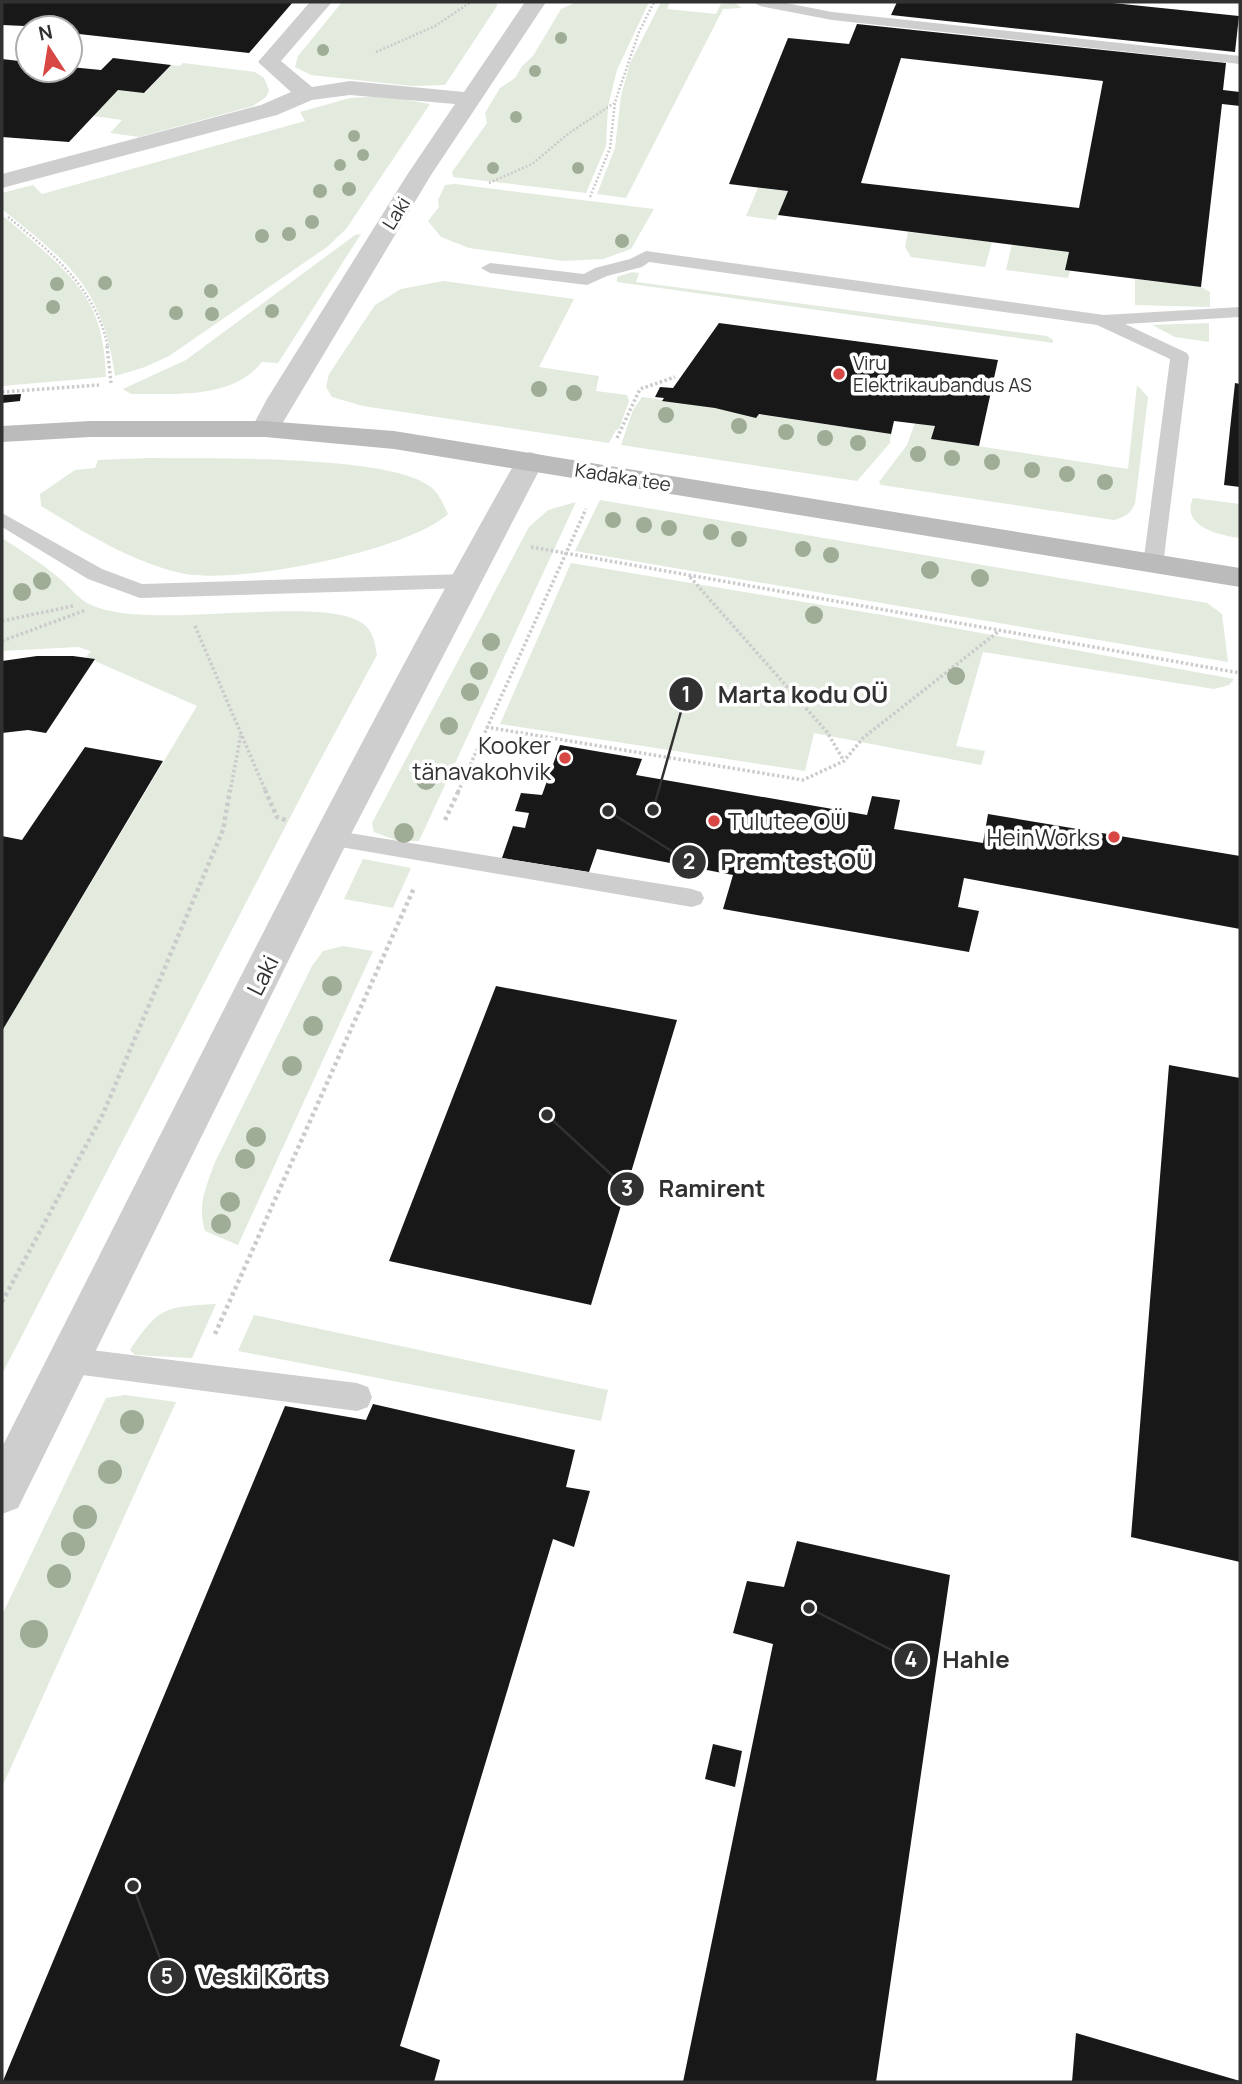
<svg xmlns="http://www.w3.org/2000/svg" width="1242" height="2084" viewBox="0 0 1242 2084" font-family="Manrope,sans-serif">
<style>
.green{fill:#e3eade}
.building{fill:#181818;fill-rule:evenodd}
.lines{fill:none;stroke-linecap:round;stroke-linejoin:round}
.path-far2{stroke:#cbcbcb;stroke-width:2.5;stroke-dasharray:2 2;stroke-linecap:butt}
.path-far1{stroke:#cbcbcb;stroke-width:3.5;stroke-dasharray:2.5 2.5;stroke-linecap:butt}
.path{stroke:#cbcbcb;stroke-width:4.5;stroke-dasharray:3.5 3.5;stroke-linecap:butt}
.service{fill:#cecece;fill-rule:evenodd}
.minor{fill:#cecece;fill-rule:evenodd}
.tertiary{fill:#cecece;fill-rule:evenodd}
.secondary{fill:#bbb;fill-rule:evenodd}
.tree{fill:#9fad97}
.poi-dot{fill:#d74845;stroke:#fff;stroke-width:2.5}
.labels{text-anchor:middle;dominant-baseline:central;stroke-width:7;stroke-linejoin:round;paint-order:stroke}
.far-street-label{font-size:19px;fill:#313131;stroke:#fff}
.far-poi-label{font-size:19px;fill:#313131;stroke:#fff;text-anchor:start}
.poi-label{font-size:23px;fill:#313131;stroke:#fff;text-anchor:end}
.street-label{font-size:23px;fill:#313131;stroke:#fff}
.leader{fill:none;stroke:#313131;stroke-width:2.5}
.callout-dot{fill:#313131;stroke:#fff;stroke-width:2.5}
.mark-label{font-size:21px;text-anchor:middle;font-weight:bold;fill:#fff}
.callout-label{font-size:24px;text-anchor:middle;font-weight:bold;fill:#313131;stroke:#fff;stroke-width:7;stroke-linejoin:round;paint-order:stroke}
</style>
<rect width="100%" height="100%" fill="#fff"/>
<path class="green" d="M342,2h154l1,4 -52,79 -33,1 -101,-11 -16,-8 3,-11z
M577,2h72l-32,68 -9,36 -2,40 -20,47 -133,-16 -1,-5 35,-49 -2,-10 15,-25 15,-10 7,-12 11,-10 28,-47z
M661,2h9l-3,7 49,5 5,-10 14,-1 7,5 -19,1 -97,189 -29,-4 18,-46 6,-52 9,-33z
M183,63l72,9 9,6 5,12 -3,7 -13,9 -114,31 -29,-4 12,-13 -29,-4 25,-26 27,3 26,-28 9,1z
M385,96l45,8 -84,125 -19,18 -158,109 -24,11 -30,9c-13,-91 -46,-112 -113,-167v-16l31,-8 9,9 263,-73 -5,-9 50,-14z
M455,184l199,25 -23,40 -28,10 -39,2 -95,-13 -28,-11 -13,-16 11,-14 -1,-7 7,-15z
M758,188l30,3 -12,29 -30,-4z
M2,215c30,26 77,61 92,98 9,21 11,42 12,64l-104,9z
M908,232l84,10 -7,25 -74,-10 -6,-10z
M361,234l-83,129 -16,-1c-30,38 -87,31 -131,32l-8,-5 63,-29 169,-125z
M1012,244l57,8 -4,18 5,1 -2,7 -62,-8z
M632,272l7,1 -3,9 411,54 6,4v3l-436,-61v-5z
M1135,279l66,8 9,5v15l-75,-2z
M443,281l131,18 -35,68 60,9 -3,15 31,4 2,6 -10,28 -3,1 -7,13 -246,-37 -31,-9 -6,-10 3,-13 46,-69 26,-16z
M1209,323v19l-34,-5 -23,-12z
M1137,385l11,12 -13,107c-5,10 -10,13 -21,16l-233,-35 -2,-3 28,-37 8,-22 20,3 -3,13 196,30z
M642,397l249,37 -1,9 -33,38 -236,-36 12,-35z
M149,458c58,1 240,-4 282,29 9,8 12,17 17,27 -40,37 -214,72 -267,59 -52,-12 -95,-40 -140,-67l-1,-12 35,-24 20,-2 3,-8z
M1193,498l47,6v34c-20,-3 -60,-11 -47,-40z
M600,500l607,103 15,11 6,48 -653,-111z
M576,502l-157,339h-21l-24,-9 -2,-9 157,-296 19,-17z
M2,538c19,12 39,25 57,40 10,8 20,22 32,27 61,28 237,-14 275,21 8,8 9,19 11,29l-67,124 -308,595v-343l195,-325 -111,-49 5,-6 -13,-4 -76,4z
M571,563l317,53 346,63 -5,6 -15,4 -231,-37 -27,94 29,5 -4,14 -167,-32 -9,38 -305,-47z
M363,859l48,9 -18,40 -49,-9z
M343,946l30,5 -135,294 -33,-14c-8,-27 1,-43 10,-69l97,-196 11,-15z
M216,1304l-24,54 -57,-3 -5,-5c29,-43 34,-43 86,-46z
M254,1315l354,75 -7,31 -363,-70z
M125,1395l51,7 -174,385v-172l104,-217z"/>
<path class="building" d="M2,2h291l-44,51 -179,-20v-5l-68,-3z
M897,2h206l136,14 -4,36 -344,-37z
M857,24l369,39 -3,27 17,2v14l-18,-2 -21,183 -136,-17 4,-18 -291,-37 10,-24 -59,-7 59,-146 61,6zM901,58l202,23 -24,127 -218,-25z
M113,58l58,7 -27,28 -26,-3 -49,52 -67,-5v-78l26,3v8h42v-3l31,3z
M719,323l279,37 -19,86 -48,-7 4,-13 -41,-5 -3,13 -132,-20 -3,4 -41,-10 -53,-7 2,-3 -9,-1 5,-10 13,1z
M1235,383l5,1v103l-16,-2z
M21,394l-1,7 -18,2v-8z
M37,656h36l22,3 -49,74 -18,-3 -26,3v-72z
M560,745l82,14 -6,16 231,40 5,-19 28,4 -6,29 89,14 5,-29 252,42v73l-276,-51 -6,29 21,4 -10,41 -246,-43 10,-34 -136,-26 -8,23 -87,-14 11,-32 12,2 4,-15 -14,-2 6,-18 21,2z
M85,747l78,14 -161,270v-195l20,4z
M496,986l181,34 -86,285 -202,-44z
M1169,1065l71,13v484l-109,-25z
M373,1404l202,46 -9,37 24,4 -16,56 -21,-8 -153,507 40,14 -6,22 -431,-1 282,-675 81,14z
M797,1541l153,34 -74,507h-193l90,-438 -40,-11 14,-52 37,6z
M713,1744l29,7 -7,36 -30,-8z
M1076,2033l164,48v1h-168z"/>
<g class="lines">
<path class="path-far2" d="M376,52l59,-26 36,-24
M489,183l43,-19 36,-30 46,-31
M590,197l20,-49 5,-46 24,-70 15,-30
M8,217c44,36 89,72 100,131"/>
<path class="path-far1" d="M107,346l4,37
M2,392l97,-7
M617,438l23,-49 35,-12
M531,547l709,126
M690,577l137,155 17,29
M2,621l71,-15
M195,626l71,166
M2,641l84,-31
M486,727l317,53 41,-19 19,-23 136,-107
M230,792l11,-58
M458,792l128,-283"/>
<path class="path" d="M265,790l12,27 11,4
M445,820l14,-30
M2,1302l101,-188 120,-284 7,-40
M215,1334l199,-446"/>
<path class="service" d="M753,2h28l51,10 408,44v8l-408,-44 -72,-14z
M646,251l458,64 136,-8v10l-115,7 62,29 2,4 -26,208 -3,5h-14l-3,-5 27,-206 -73,-34 -448,-63 -7,5 -35,9 -20,9 -97,-12 -9,-5 9,-5 94,11 11,-6 35,-9z
M2,513l100,56 40,15 323,-10 7,2 3,5 -3,5 -7,2 -325,10 -52,-19 -86,-52z
M331,830l361,59 9,3 3,6 -3,6 -9,3 -369,-63 -4,-6 4,-6z
M67,1347l290,36 11,4 4,10 -4,10 -11,4 -290,-38 -11,-4 -4,-9 4,-9z"/>
<path class="minor" d="M310,2h22l-51,59 31,26 38,-6 114,11 61,-90h21l-115,173 -152,254 -4,6 -10,2 -10,-2 -4,-6 16,-30 140,-224 48,-71 -105,-9 -38,5 -35,15 -275,73v-14l259,-69 30,-13 -33,-30z"/>
<path class="tertiary" d="M530,452l10,3 4,6 -195,377 -331,670 -16,6v-67c169,-330 331,-664 514,-986l4,-6z"/>
<path class="secondary" d="M90,421h175l129,10 846,137v19l-846,-138 -129,-12h-175l-88,5v-16z"/>
</g>
<g class="tree">
<circle cx="561" cy="38" r="6"/>
<circle cx="323" cy="50" r="6"/>
<circle cx="535" cy="71" r="6"/>
<circle cx="516" cy="117" r="6"/>
<circle cx="354" cy="136" r="6"/>
<circle cx="363" cy="155" r="6"/>
<circle cx="340" cy="165" r="6"/>
<circle cx="493" cy="168" r="6"/>
<circle cx="578" cy="168" r="6"/>
<circle cx="349" cy="189" r="7"/>
<circle cx="320" cy="191" r="7"/>
<circle cx="312" cy="222" r="7"/>
<circle cx="289" cy="234" r="7"/>
<circle cx="262" cy="236" r="7"/>
<circle cx="622" cy="241" r="7"/>
<circle cx="105" cy="283" r="7"/>
<circle cx="57" cy="284" r="7"/>
<circle cx="211" cy="291" r="7"/>
<circle cx="53" cy="307" r="7"/>
<circle cx="272" cy="311" r="7"/>
<circle cx="176" cy="313" r="7"/>
<circle cx="212" cy="314" r="7"/>
<circle cx="539" cy="389" r="8"/>
<circle cx="574" cy="393" r="8"/>
<circle cx="666" cy="415" r="8"/>
<circle cx="739" cy="426" r="8"/>
<circle cx="786" cy="432" r="8"/>
<circle cx="825" cy="438" r="8"/>
<circle cx="858" cy="443" r="8"/>
<circle cx="918" cy="454" r="8"/>
<circle cx="952" cy="458" r="8"/>
<circle cx="992" cy="462" r="8"/>
<circle cx="1032" cy="470" r="8"/>
<circle cx="1067" cy="474" r="8"/>
<circle cx="1105" cy="482" r="8"/>
<circle cx="613" cy="520" r="8"/>
<circle cx="644" cy="525" r="8"/>
<circle cx="669" cy="528" r="8"/>
<circle cx="711" cy="532" r="8"/>
<circle cx="739" cy="539" r="8"/>
<circle cx="803" cy="549" r="8"/>
<circle cx="831" cy="555" r="8"/>
<circle cx="930" cy="570" r="9"/>
<circle cx="980" cy="578" r="9"/>
<circle cx="42" cy="581" r="9"/>
<circle cx="22" cy="592" r="9"/>
<circle cx="814" cy="615" r="9"/>
<circle cx="491" cy="642" r="9"/>
<circle cx="479" cy="671" r="9"/>
<circle cx="956" cy="676" r="9"/>
<circle cx="470" cy="692" r="9"/>
<circle cx="449" cy="726" r="9"/>
<circle cx="426" cy="780" r="10"/>
<circle cx="404" cy="833" r="10"/>
<circle cx="332" cy="986" r="10"/>
<circle cx="313" cy="1026" r="10"/>
<circle cx="292" cy="1066" r="10"/>
<circle cx="256" cy="1137" r="10"/>
<circle cx="245" cy="1159" r="10"/>
<circle cx="230" cy="1202" r="10"/>
<circle cx="221" cy="1224" r="10"/>
<circle cx="132" cy="1422" r="12"/>
<circle cx="110" cy="1472" r="12"/>
<circle cx="85" cy="1517" r="12"/>
<circle cx="73" cy="1544" r="12"/>
<circle cx="59" cy="1576" r="12"/>
<circle cx="34" cy="1634" r="14"/>
</g>
<g class="poi-dot">
<circle cx="839" cy="374" r="7"/>
<circle cx="565" cy="758" r="7"/>
<circle cx="714" cy="821" r="7"/>
<circle cx="1114" cy="837" r="7"/>
</g>
<g class="labels">
<g class="far-street-label">
<text transform="translate(396 213) rotate(-58)">Laki</text>
<text transform="translate(623 477) rotate(9)">Kadaka tee</text>
</g>
<g class="far-poi-label">
<text x="853" y="363">Viru<tspan x="853" dy="22">Elektrikaubandus AS</tspan></text>
</g>
<g class="poi-label">
<text x="551" y="745">Kooker<tspan x="551" dy="26">tänavakohvik</tspan></text>
<text x="728" y="821" text-anchor="start">Tulutee OÜ</text>
<text x="1100" y="837">HeinWorks</text>
</g>
<g class="street-label">
<text transform="translate(262 975) rotate(-63)">Laki</text>
</g>
</g>
<path class="leader" d="M653 810L686 694M608 811L689 862M547 1115L627 1189M809 1608L911 1660M133 1886L167 1977"/>
<g class="callout-dot">
<circle cx="653" cy="810" r="7"/>
<circle cx="608" cy="811" r="7"/>
<circle cx="547" cy="1115" r="7"/>
<circle cx="809" cy="1608" r="7"/>
<circle cx="133" cy="1886" r="7"/>
<circle cx="686" cy="694" r="18"/>
<circle cx="689" cy="862" r="18"/>
<circle cx="627" cy="1189" r="18"/>
<circle cx="911" cy="1660" r="18"/>
<circle cx="167" cy="1977" r="18"/>
</g>
<g class="mark-label">
<text x="686" y="702">1</text>
<text x="689" y="869">2</text>
<text x="627" y="1196">3</text>
<text x="911" y="1667">4</text>
<text x="167" y="1984">5</text>
</g>
<g class="callout-label">
<text x="803" y="703">Marta kodu OÜ</text>
<text x="797" y="870">Prem test OÜ</text>
<text x="712" y="1197">Ramirent</text>
<text x="976" y="1668">Hahle</text>
<text x="262" y="1985">Veski Kõrts</text>
</g>
<rect width="1242" height="2084" fill="none" stroke="#313131" stroke-width="7"/>
<g transform="translate(49 49) rotate(348)"><circle r="33" fill="#ffffff" stroke="#adadad" stroke-width="2"/>
<path d="M0-5L12 26L0 18L-12 26Z" fill="#d74845"/>
<text y="-10" font-size="19" font-weight="bold" text-anchor="middle" fill="#313131">N</text>
</g>
</svg>
